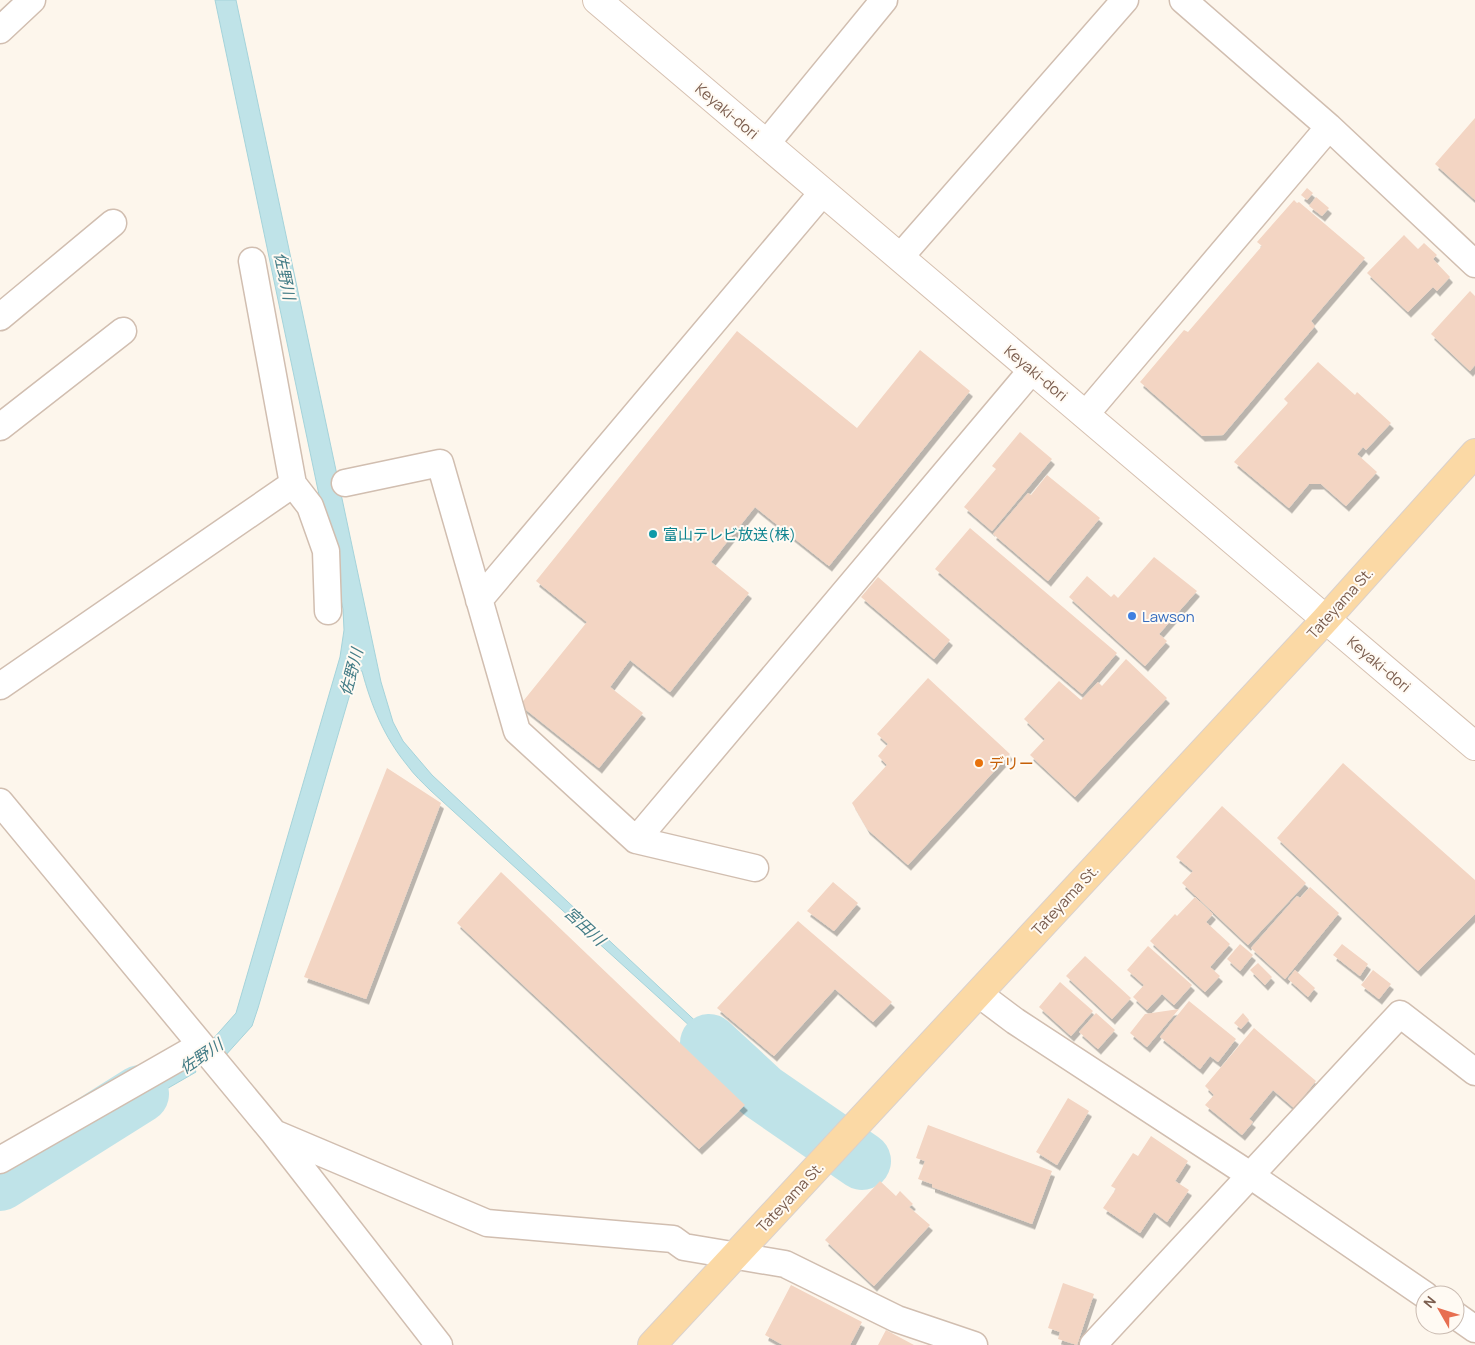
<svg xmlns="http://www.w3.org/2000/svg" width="1475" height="1345" viewBox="0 0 1475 1345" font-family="Manrope,'Noto Sans JP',sans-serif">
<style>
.water{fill:#bfe3e8;stroke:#a5d3da}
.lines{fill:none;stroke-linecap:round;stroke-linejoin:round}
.river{stroke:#bfe3e8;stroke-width:58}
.building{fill:#f3d5c3;filter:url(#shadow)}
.street-casing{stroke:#d1beb0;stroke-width:29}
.secondary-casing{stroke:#d6c0b0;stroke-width:30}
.primary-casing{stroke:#dad1cd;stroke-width:30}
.street{stroke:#fff;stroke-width:26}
.secondary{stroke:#fff;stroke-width:28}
.primary{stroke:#fbd9a5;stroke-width:28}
.culture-dot{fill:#0f9aa8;stroke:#fffaf3;stroke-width:2}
.shop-dot{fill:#3f7fe0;stroke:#fffaf3;stroke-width:2}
.food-dot{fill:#e8710a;stroke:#fffaf3;stroke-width:2}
.labels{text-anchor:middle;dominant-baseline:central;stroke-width:4;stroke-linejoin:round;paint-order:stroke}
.street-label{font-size:15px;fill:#7a5c4d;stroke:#fffaf3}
.culture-label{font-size:15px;fill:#0d838f;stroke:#fffaf3;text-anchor:start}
.shop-label{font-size:15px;fill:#366cbe;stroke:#fffaf3;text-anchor:start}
.food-label{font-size:15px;fill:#c56008;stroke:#fffaf3;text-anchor:start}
.water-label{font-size:16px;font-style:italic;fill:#437c86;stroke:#fffaf3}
</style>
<defs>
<filter id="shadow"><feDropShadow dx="3" dy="5.5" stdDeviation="0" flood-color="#0004"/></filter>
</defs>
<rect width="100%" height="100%" fill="#fdf6ec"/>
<path class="water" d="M215,0h21l145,682 12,40 10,19 29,34 333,311 6,-3 2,11 -15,3 -23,-30 -304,-276c-8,-8 -17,-16 -24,-26 -23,-28 -36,-60 -45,-94l-5,-1 -99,338 -6,18 -28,31 -12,-17 24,-27 104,-356 4,-27 -1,-21z
M188,1056l8,16 -123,71v-23z
M44,1139l15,11 -59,37v-22z"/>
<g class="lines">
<path class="river" d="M709,1043l53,49 100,69
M0,1182l140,-88"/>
</g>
<path class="building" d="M1475,118v82l-40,-36z
M1307,188l6,5 -6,7 -6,-5z
M1316,197l13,11 -7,8 -13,-10z
M1294,200l3,3 2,-1 66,56 -54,63 4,5 -92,109 -21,1 -62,-54 44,-52 4,2 74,-86 -5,-4z
M1404,235l14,14 6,-6 13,12 -4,4 17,18 -13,14 -4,-4 -25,25 -41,-39z
M1470,291l5,5v69l-5,6 -39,-37z
M737,331l120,97 63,-78 50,41 -141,175 -74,-59 -44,55 38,31 -79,99 -40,-32 -20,27 33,26 -44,55 -79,-63 67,-83 -51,-41z
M1318,362l37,33 2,-3 34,31 -25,27 -3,-3 -6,7 20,18 -31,34 -25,-22h-12l-20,24 -55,-46 54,-59 -4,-4z
M1020,432l32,27 -60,72 -28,-24 32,-38 -4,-3z
M1047,475l53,43 -52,63 -55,-47 35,-41 3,2z
M970,528l147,125 -35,41 -147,-125z
M1154,557l43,34 -38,43 8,7 -22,25 -76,-69 18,-21 24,21 3,-3 4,4z
M878,577l72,63 -16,19 -73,-62z
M1126,659l41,39 -92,99 -45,-42 15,-16 -21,-20 35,-38 22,19 17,-18 4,4z
M928,678l82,76 -102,111 -41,-36 -15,-26 35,-38 -9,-9 10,-12 -11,-10z
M1343,763l132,117v34l-57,57 -141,-133z
M387,768l54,35 -75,196 -62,-22z
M1222,806l84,77 -58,62 -66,-62 11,-12 -17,-14z
M501,872l244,233 -46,44 -242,-226z
M833,882l25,21 -24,28 -27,-20z
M1310,887l29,26 -54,66 -34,-31 46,-52 3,2z
M1195,897l18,17 -7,8 24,22 -20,23 10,9 -15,16 -55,-51 25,-27 2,2z
M798,921l94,81 -19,20 -38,-33 -61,67 -57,-48z
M1240,944l13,11 -13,16 -13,-12z
M1342,944l26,20 -8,12 -27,-21z
M1148,946l44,39 -18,20 -12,-11 -15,16 -14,-13 11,-12 -17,-15z
M1085,956l46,42 -19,21 -46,-43z
M1258,963l14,14 -7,8 -15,-15z
M1295,970l20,18 -7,9 -20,-18z
M1373,970l18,14 -12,15 -18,-14z
M1060,982l33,29 -22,25 -32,-29z
M1189,1001l47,38 -18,23 -8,-6 -10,13 -40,-32z
M1179,1009l-32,38 -17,-14 15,-19z
M1096,1013l19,17 -17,19 -19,-17z
M1243,1013l6,7 -8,9 -7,-6z
M1254,1028l62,53 -22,27 -21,-18 -24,29 4,3 -11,13 -37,-30 9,-10 -9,-9z
M1068,1098l21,13 -32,54 -21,-13z
M928,1125l124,46 -20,53 -100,-37v-3l-14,-5 7,-18 -9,-3z
M1151,1136l37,25 -13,20 14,9 -22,32 -13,-10 -14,21 -37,-25 13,-19 -5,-3 22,-33 5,3z
M880,1181l16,15 4,-5 13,13 -4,3 21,18 -56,61 -49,-46z
M1063,1283l31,11 -17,51 -19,-6 2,-7 -12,-4z
M791,1285l71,37 -12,23h-67l-18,-10z
M886,1330l28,15h-36z"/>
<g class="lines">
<g class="street-casing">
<path id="street" d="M1183,0l146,127
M0,30l32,-30
M766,144l118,-144
M900,257l225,-257
M0,317l113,-94
M1085,415l244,-288 146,137
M0,427l123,-96
M345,483l95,-20 77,268 119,109 396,-470
M293,484l17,22 16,45 2,60
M479,600l344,-408
M0,686l293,-202 -41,-223
M0,802l274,331 165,212
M636,840l119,28
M979,994l36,27 235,154 175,120
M274,1133l213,90 186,16 11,8 101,17 112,55 77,26
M0,1160l201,-115
M1455,1315l20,14
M1093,1345l307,-331 75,58"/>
</g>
<g class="secondary-casing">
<path id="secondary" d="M597,0l878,746"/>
</g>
<g class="primary-casing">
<path id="primary" d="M652,1345l674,-726 149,-166"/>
</g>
<use href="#street" class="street"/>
<use href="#secondary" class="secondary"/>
<use href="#primary" class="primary"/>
</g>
<circle class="culture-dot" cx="653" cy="534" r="5"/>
<circle class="shop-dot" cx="1132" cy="616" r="5"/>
<circle class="food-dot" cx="979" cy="763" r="5"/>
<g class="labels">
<g class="street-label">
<text transform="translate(727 111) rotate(40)">Keyaki-dori</text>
<text transform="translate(1036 373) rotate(40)">Keyaki-dori</text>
<text transform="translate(1340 603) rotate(-48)">Tateyama St.</text>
<text transform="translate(1379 664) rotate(40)">Keyaki-dori</text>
<text transform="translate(1065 900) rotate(-47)">Tateyama St.</text>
<text transform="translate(790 1197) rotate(-47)">Tateyama St.</text>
</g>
<g class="culture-label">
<text x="663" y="534">富山テレビ放送(株)</text>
</g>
<g class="shop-label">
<text x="1142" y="616">Lawson</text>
</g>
<g class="food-label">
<text x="989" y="763">デリー</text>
</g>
<g class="water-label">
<text transform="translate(285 276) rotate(78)">佐野川</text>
<text transform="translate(351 672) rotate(-75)">佐野川</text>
<text transform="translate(585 926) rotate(43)">宮田川</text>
<text transform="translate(201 1056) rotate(-34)">佐野川</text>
</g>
</g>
<g transform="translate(1440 1310) rotate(309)"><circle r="24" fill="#fffaf3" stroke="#cabbb1"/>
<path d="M0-4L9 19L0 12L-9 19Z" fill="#e76f51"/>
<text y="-8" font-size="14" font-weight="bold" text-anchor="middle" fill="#7a5c4d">N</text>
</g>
</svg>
